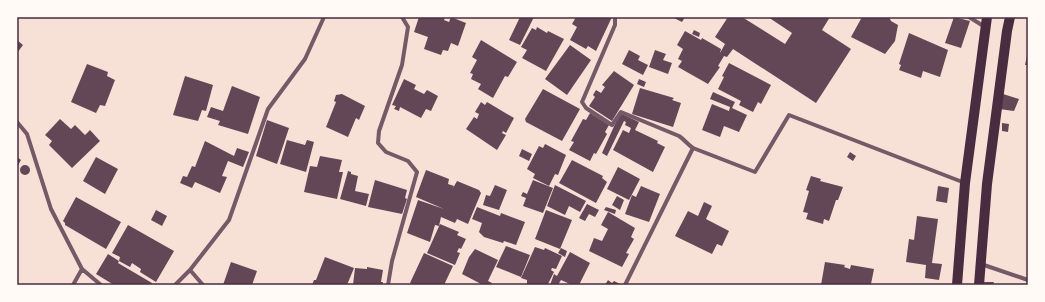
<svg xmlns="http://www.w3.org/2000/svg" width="1045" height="302" viewBox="0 0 1045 302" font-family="'Titillium Web',sans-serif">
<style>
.building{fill:#644757}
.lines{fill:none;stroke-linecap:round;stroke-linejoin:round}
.minor{stroke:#755966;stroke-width:4}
.primary{stroke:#4a2c40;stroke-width:10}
.neatline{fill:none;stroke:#4a2c40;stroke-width:1.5}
</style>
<rect width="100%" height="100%" fill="#f7e1d7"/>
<path class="building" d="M419,17h26l-1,3 5,2 2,-5 15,6 -8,23 -7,-3 -3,8 -5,-1 -2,5 -17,-6 4,-12 -14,-5z
M520,17h14l-14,28 -11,-5z
M576,17h36l-16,34 -8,-5 -2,3 -16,-9 7,-13 -5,-3z
M672,17h13l-3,5z
M728,17h14l43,27 7,-11 -24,-16h62l-8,13 29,19 -35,54 -83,-54 -6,8 -3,-1 -6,10 2,1 -12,17 -30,-17 4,-6 -4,-2 5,-10 -6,-4 8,-14 16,9 1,-2 19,11 -1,4 5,-9 -10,-7z
M862,17h27l2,4 7,4 -3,16 -10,13 -34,-17z
M954,17l16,4 -9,27 -16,-5z
M537,27l10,6 1,-2 16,8 -18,32 -24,-13 5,-8 -6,-3 11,-19 4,2z
M694,30l6,3 -1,4 -7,-3z
M909,33l39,17 -8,27 -17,-6 -2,7 -22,-8 2,-5 -2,-1z
M17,40l6,5 -6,8z
M481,40l36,22 -9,15 -3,-1 -12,22 -15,-9 3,-5 -10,-5 2,-5 -3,-1 7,-13 -5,-3z
M570,45l21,15 -24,35 -22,-16z
M629,50l11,6 -2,4 10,5 -5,10 -21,-11z
M655,50l11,4 -3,6 9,3 -4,11 -19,-7z
M1027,56h1v9h-3z
M729,63l42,22 -10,19 -3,-2 -5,10 -14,-7 2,-4 -23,-12 6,-12 -2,-1z
M87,64l21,8 -1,4 8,4 -10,26 -5,-1 -4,8 -25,-11z
M614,71l20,14 -22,36 -23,-15 6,-9 -2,-2 3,-5 5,3 4,-6 -3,-2z
M185,76l28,9 -7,26 -4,-1 -4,11 -25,-6z
M404,79l12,6 -2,4 10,5 3,-4 11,6 -7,15 -5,-2 -5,9 -21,-11 -1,4 -5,-2 2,-3 -4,-1z
M639,79l7,3 -2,5 -7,-3z
M232,86l28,11 -12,37 -30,-9 2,-4 -13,-4 4,-10 12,4z
M640,88l34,10 -2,2 9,3 -8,24 -41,-13z
M543,89l37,20 -18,32 -36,-19 -1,-3z
M713,92l22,10 -3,6 15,7 -8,17 -15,-6 -4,11 -18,-7 10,-26 17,7 1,-4 -20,-8z
M342,94l23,12 -6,14 -3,-2 -8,19 -22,-10 10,-25 -2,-1 2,-6z
M1003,94l16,5 -5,12 -15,-2z
M481,102l4,3 2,-3 27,16 -8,15 -3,-2 -1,2 4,2 -9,15 -31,-21 8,-12 3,2 2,-5 -4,-2z
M590,113l19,12 -4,7 2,2 -11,20 -2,-1 -4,8 -21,-11 5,-8 -3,-1 12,-22 3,1z
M620,113l19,9 -4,8 23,11 -1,2 8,4 -12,25 -40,-22 10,-20 6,3 2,-5 -6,-3 1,-3 -2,-1 -17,35 -5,-3z
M60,119l11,10 4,-4 10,10 5,-5 10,11 -28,27 -23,-23 3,-4 -7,-6z
M267,120l22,8 -12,36 -21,-8z
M1002,123l7,1 -1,8 -6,-1z
M287,140l18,5 2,-5 7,2 -8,30 -26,-8z
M205,141l29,15 3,-8 12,4 -6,15 -15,-6 -6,15 5,1 -7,16 -25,-11 -3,6 -12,-5 3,-7 4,1 5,-11 3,1z
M545,144l21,11 -8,20 -3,-1 -6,12 -16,-8 2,-4 -8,-5 12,-23 4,2z
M522,149l10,5 -3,7 -10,-5z
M850,152l6,4 -3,5 -6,-4z
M320,156l22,4 -3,12h4l-6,27 -33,-7 6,-26 7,1z
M17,157l4,3 -4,7z
M96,157l22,12 -13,25 -22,-13z
M572,160l31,16 -1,2 5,4 -11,21 -37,-20z
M20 170a5 5 0 1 1 10 0a5 5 0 1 1-10 0Z
M618,167l22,12 -11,21 -22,-11z
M426,170l23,9 -1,5 6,2 -2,4 5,-9 22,9 2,3 -13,31 -11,-5 -2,4 -14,-6 -2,9 -4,-1 -5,17 -23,-9 11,-33 26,9 -28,-12z
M348,171l3,1v2l7,2 -3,15 14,3 -3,12 -26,-7z
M811,176l10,3 -1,2 23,6 -5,13h-2l-7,21 -5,-2 -1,5 -17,-5 2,-6 -5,-1 6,-21 -3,-1z
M375,180l32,10 -2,8 2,1 -5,15 -34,-7z
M533,180l20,8 -10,25 -20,-7 3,-8 -5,-2 2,-4 4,2z
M495,185l12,5 -8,20 -16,-5 3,-10 4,1z
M555,185l31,16 -6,11 -11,-6 -4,9 -18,-9z
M641,186l19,8 -11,28 -24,-8 7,-19 4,2z
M938,186l11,2 -2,15 -11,-2z
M617,196l7,4 -4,10 -8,-5z
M76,197l45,25 -15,27 -41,-24v-2l-2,-2z
M704,202l8,4 -6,13 23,12 -7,15 -5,-2 -5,10 -37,-18 13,-25 10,5z
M587,204l12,6 -4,7 -6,-3 -4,7 -6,-3z
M477,207l23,9 1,-3 24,9 -9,23 -12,-4 -1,2 -19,-6 -5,-5 3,-9 -10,-4z
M606,207l10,3 -1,4 -11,-4z
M156,210l11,6 -5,10 -11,-6z
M546,210l26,10 -12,29 -25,-10z
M608,212l27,16 -4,9 3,2 -8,14 3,1 -7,13 -33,-16 5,-13 8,3 6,-12 -7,-4z
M917,216l21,3 -6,44 10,1 -3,16 -14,-2 1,-13 -20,-3 3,-23 5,1z
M440,224l19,8 -2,3 9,4 -5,10 -2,-1 -2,4 3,1 -5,12 -28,-12z
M128,225l46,26 -18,31 -16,-10 1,-3 -9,-6 -2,4 -11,-6 1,-4 -8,-4z
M506,246l24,9 -9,22 -25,-10z
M535,247l9,3 1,-2 17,8 -6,13 -4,-1 -1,2 3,2 -6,12 -2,1h-19v-5l-6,-2z
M561,248l6,3 -2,6 -7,-4z
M475,249l23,11 -10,21 4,2 -1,2h-8l-21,-11 7,-17z
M570,252l20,11 -11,22h-7l-11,-5 -3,5h-8l4,-11 3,2z
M424,253l29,13 -9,19h-30l-4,-2z
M108,254l11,7 -1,2 34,20 -1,2h-37l-18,-11z
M325,257l29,11 -7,17h-35l2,-5h2z
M231,262l26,9 -5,14h-29z
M825,262l20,3 -1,2 6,2 1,-4 23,4 -3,15 -50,1z
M367,267l16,3 -2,12h2l-1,3h-29l2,-17 12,1z
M608,280l4,3 2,-2 6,3 -15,1z
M984,282h10l-1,3h-9z"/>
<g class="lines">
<path class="minor" d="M615,17v8l-33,77 4,6 26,17 9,-13 58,24c6,4 8,8 14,12l-68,137
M969,17l16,10
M17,122l10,12 24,75 31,60 19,16
M693,148l62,24 34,-57 176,68
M981,264l47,16
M190,270l39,-50 39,-111 37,-50 19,-42
M73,285l9,-16
M175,285l15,-15 13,15
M388,285l4,-24 25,-89 -9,-11 -22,-9 -8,-9 1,-12 23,-66 6,-38 -6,-10"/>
<path class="primary" d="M957,285l8,-102 22,-166
M979,285l8,-101 20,-153 3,-14"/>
</g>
<rect width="1045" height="302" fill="none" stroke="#fffaf5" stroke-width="36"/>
<rect x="18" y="18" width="1009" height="266" class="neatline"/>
</svg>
